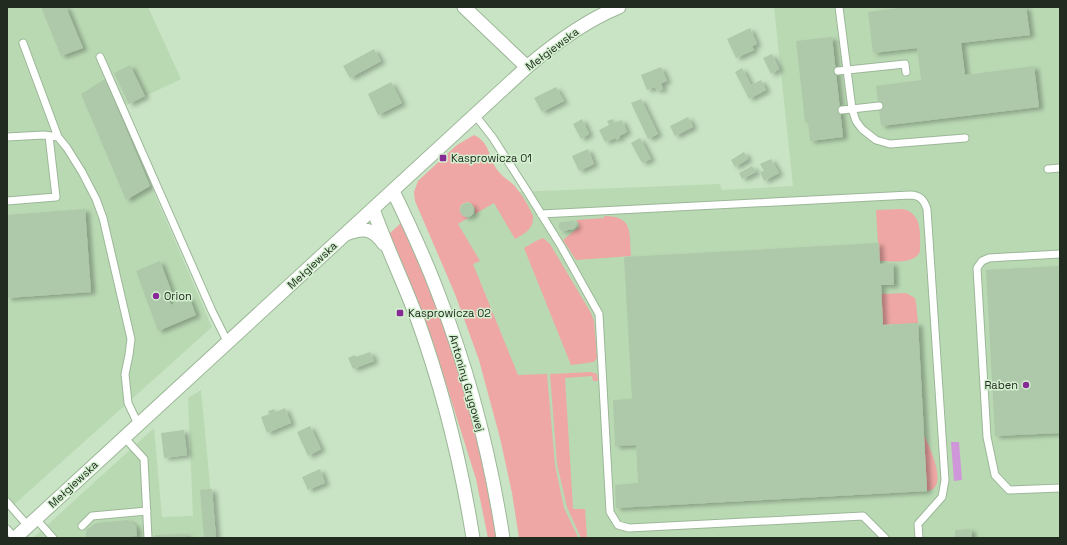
<svg xmlns="http://www.w3.org/2000/svg" width="1067" height="545" viewBox="0 0 1067 545" font-family="'Space Grotesk',sans-serif">
<style>
.built{fill:#b9d9b3}
.green{fill:#eea7a4}
.water{fill:#cf96d9}
.building{fill:#aec9a9;filter:url(#shadow)}
.lines{fill:none;stroke-linecap:round;stroke-linejoin:round}
.service-casing{stroke:#9cb798;stroke-width:9}
.minor-casing{stroke:#9cb798;stroke-width:15}
.service{stroke:#fff;stroke-width:7}
.minor{stroke:#fff;stroke-width:13}
.poi-dot{fill:#862b96;stroke:#d5f1d1;stroke-width:1.5}
.labels{text-anchor:middle;dominant-baseline:central;stroke-width:3;stroke-linejoin:round;paint-order:stroke}
.street-label{font-size:11px;fill:#212b1f;stroke:#d5f1d1}
.poi-label{font-size:11px;fill:#212b1f;stroke:#d5f1d1;text-anchor:start}
</style>
<defs>
<filter id="shadow"><feDropShadow dx="4.5" dy="2.5" stdDeviation="2" flood-color="#0004"/></filter>
</defs>
<rect width="100%" height="100%" fill="#c8e4c4"/>
<path class="built" d="M7,7h141l33,72 -63,30 94,218 -205,184z
M774,7h286v531h-484l-35,-67 -108,-276 287,-11 2,6 71,-4z
M201,390l14,148h-182l121,-110 8,89 31,-1 -5,-118z"/>
<path class="green" d="M474,135c18,9 13,23 25,37 5,7 14,10 18,17 6,7 12,18 16,27 1,13 -8,17 -18,23l-21,-36 -19,11v-5l-4,-6 -4,-1 -5,2c-5,7 -1,11 6,14l-10,6 22,37 -7,3 45,111 29,-1 8,91 9,43 13,27v3h-58l-7,-45 -12,-55 -21,-78 -24,-66 -40,-93 -1,-9 4,-11 39,-36z
M903,209c20,5 17,26 17,42 -5,14 -28,10 -41,10l-3,-51z
M604,216c30,0 25,17 27,40l-55,4 -13,-20 16,-13v-3l-3,-4 28,-2z
M401,223c23,53 46,106 62,161 15,50 24,102 34,154h-9l-12,-59 -43,-137 -29,-74 -15,-34z
M543,238l7,6 41,69 3,8 3,37 -3,4 -23,3 -47,-117 12,-7z
M906,293l9,5 1,5 2,20 -35,2 -2,-31z
M591,372l6,2 1,7h-5l-1,-5 -27,2 8,131h12l2,29h-6l-14,-31 -10,-43 -7,-90z
M924,435c5,11 26,54 3,56z"/>
<path class="water" d="M951,442h8l3,38 -8,1z"/>
<path class="building" d="M41,7h25l17,41 -22,8z
M908,7h118l4,28 -69,8 4,32 69,-9 5,41 -158,19 -5,-40 45,-6 -4,-32 -44,5 -5,-41z
M750,28l7,16 -5,2 2,4 -18,8 -9,-19z
M832,37l11,100 -33,4 -2,-19h-3l-9,-81z
M374,49l7,12 -31,17 -7,-12z
M772,54l7,15 -8,5 -8,-16z
M130,65l15,31 -16,8 -15,-31z
M661,67l6,14 -6,2 2,6 -6,2 -2,-4 -8,3 -6,-15z
M742,68l9,17 10,-5 5,10 -17,9 -14,-27z
M105,79l45,107 -24,14 -45,-106z
M391,82l11,21 -24,12 -10,-21z
M556,87l8,14 -22,11 -8,-14z
M641,99l17,35 -10,5 -17,-36z
M688,117l5,10 -18,9 -5,-10z
M582,119l7,15 -8,5 -8,-15z
M613,119l1,4 8,-3 5,12 -8,4 1,2 -4,2v-2l-11,4 -6,-12 10,-5 -2,-4z
M640,138l11,21 -9,4 -11,-20z
M588,149l6,15 -15,7 -7,-15z
M744,152l4,7 -13,8 -4,-7z
M771,159l8,14 -15,8 -4,-9 4,-1 -4,-7z
M752,166l4,6 -14,7 -3,-6z
M460 210a7 7 0 1 1 14 0a7 7 0 1 1-14 0Z
M85,209l6,83 -84,6v-83z
M574,221l3,4 -3,4 -12,2 -3,-3v-4l2,-2z
M879,243l1,21 13,-1 1,22h-13l2,40 35,-2 9,168 -311,17 -1,-23 23,-2 -2,-38 -21,1 -2,-46 19,-1 -8,-142z
M160,261l12,32 -5,2 4,10 18,-8 7,18 -38,16 -22,-60z
M1060,266v167l-65,3 -9,-166z
M370,352l4,9 -21,8 -5,-11 7,-3 1,2z
M285,408l6,15 -24,10 -6,-16 8,-3 -1,-3 6,-2 2,3z
M310,426l11,23 -13,7 -11,-24z
M184,430l3,25 -23,3 -3,-25z
M320,469l5,14 -17,7 -6,-13z
M212,489l4,49h-12l-4,-48z
M128,520l8,6 1,10 -8,1v1h-43v-8l10,-7z
M971,529l1,9h-17v-8z
M187,534v4h-32v-3z"/>
<g class="lines">
<g class="service-casing">
<path id="service" d="M839,7l13,102 4,12 6,8 14,11 14,4 75,-6
M23,43l35,94
M100,57l112,254 16,32
M838,71l67,-7 1,8
M842,110l37,-4
M475,115l18,23 34,53 34,55 38,68 11,198 8,13 11,3 234,-12 22,22
M7,137l37,-2 14,2 9,11 15,24 14,27 7,19 28,121 -2,16 -4,19 3,29 10,21
M1048,169l12,-1
M7,201l49,-4 -7,-61
M541,214l369,-19c10,0 14,5 17,14l18,271 -3,17 -24,27 1,14
M1060,254l-71,4 -7,3 -5,7 10,169 8,38 14,15 51,-2
M124,437l20,22 4,79
M7,502l21,24
M36,519l17,19
M82,526l10,-10 55,-5
M7,529l8,9"/>
</g>
<g class="minor-casing">
<path id="minor" d="M464,7l63,60
M393,191c16,33 32,67 45,102 31,79 52,161 65,245
M373,209c13,37 30,72 44,109 26,72 44,145 56,220
M346,234c17,-7 27,-6 38,10
M15,538l512,-471c28,-24 58,-46 92,-60"/>
</g>
<use href="#service" class="service"/>
<use href="#minor" class="minor"/>
</g>
<g class="poi-dot">
<rect x="439" y="154" width="8" height="8" rx="2"/>
<circle cx="156" cy="296" r="4"/>
<rect x="396" y="309" width="8" height="8" rx="2"/>
<circle cx="1026" cy="385" r="4"/>
</g>
<g class="labels">
<g class="street-label">
<text transform="translate(552 49) rotate(-37)">Mełgiewska</text>
<text transform="translate(312 265) rotate(-43)">Mełgiewska</text>
<text transform="translate(467 383) rotate(74)">Antoniny Grygowej</text>
<text transform="translate(73 484) rotate(-43)">Mełgiewska</text>
</g>
<g class="poi-label">
<text x="451" y="158">Kasprowicza 01</text>
<text x="164" y="296">Orion</text>
<text x="408" y="313">Kasprowicza 02</text>
<text x="1018" y="385" text-anchor="end">Raben</text>
</g>
</g>
<rect width="1067" height="545" fill="none" stroke="#212b1f" stroke-width="16"/>
</svg>
